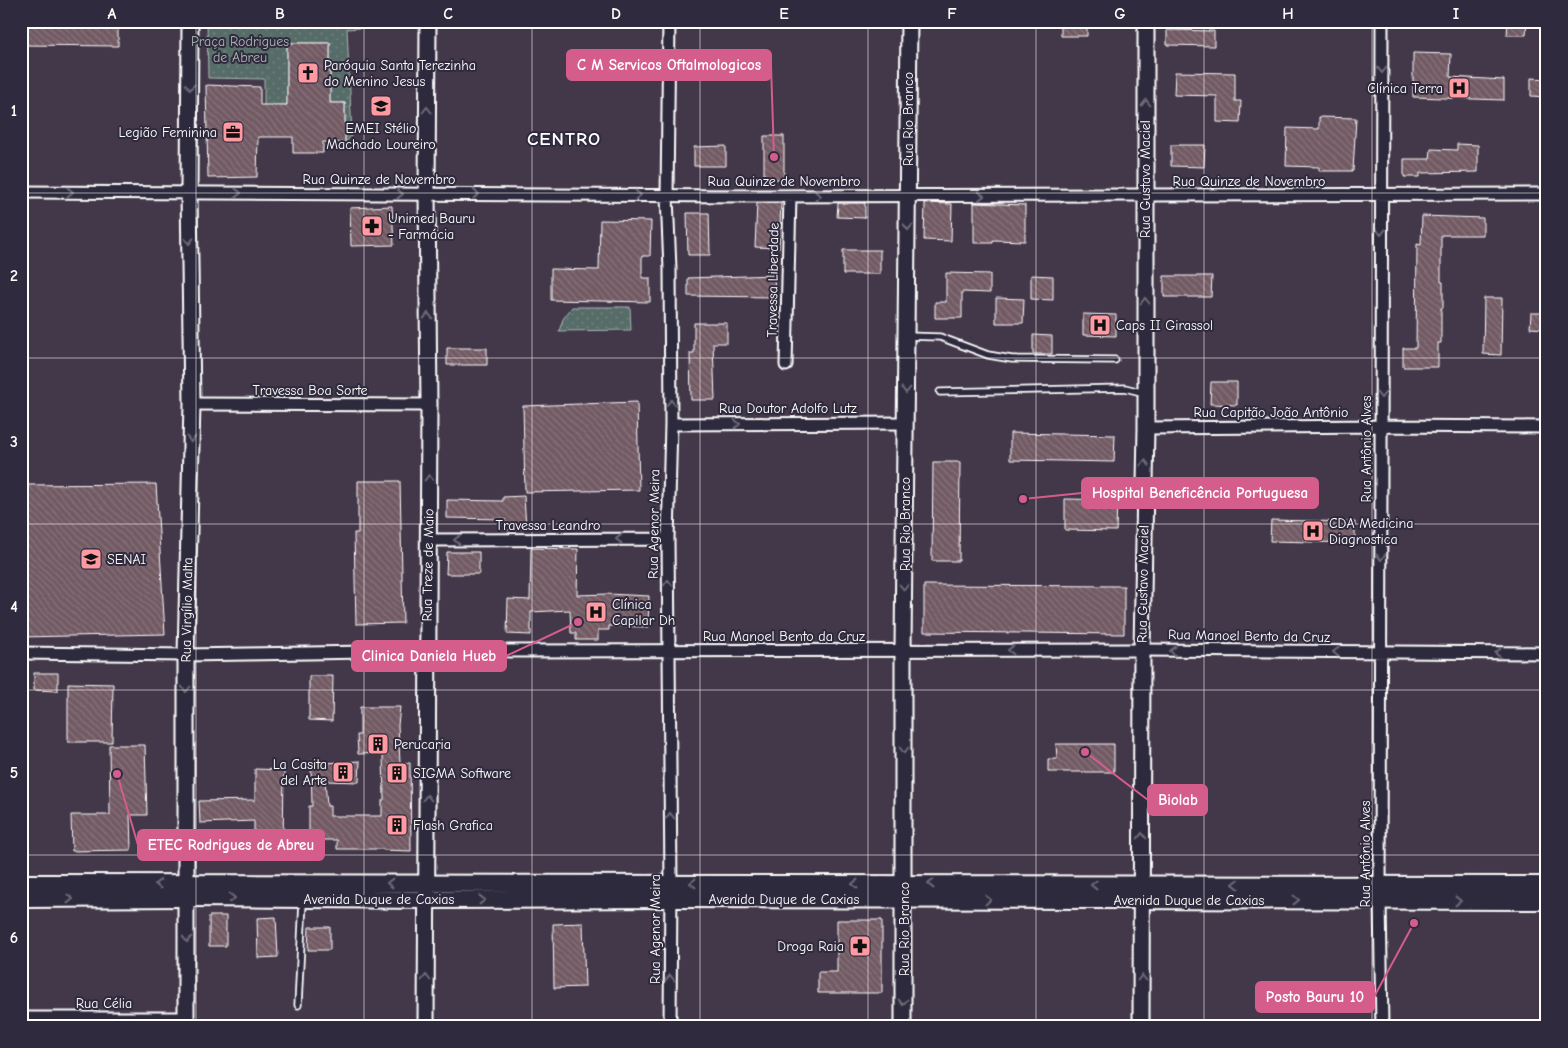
<svg xmlns="http://www.w3.org/2000/svg" width="1568" height="1048" viewBox="0 0 1568 1048" font-family="'Comic Neue',sans-serif">
<style>
.grass{fill:url(#grass-dots);stroke:#abb6b3}
.building{fill:url(#building-back-hatch);stroke:#fff}
.lines{fill:none;stroke-linecap:round;stroke-linejoin:round}
.service-casing{stroke:#fff;stroke-width:9}
.minor-casing{stroke:#fff;stroke-width:15}
.tertiary-casing{stroke:#fff;stroke-width:19}
.secondary-casing{stroke:#fff;stroke-width:20}
.service{stroke:#2f2a3d;stroke-width:5.5}
.minor{stroke:#2f2a3d;stroke-width:11}
.tertiary{stroke:#2f2a3d;stroke-width:15}
.secondary{stroke:#2f2a3d;stroke-width:16}
.oneway{stroke:#6d6a77}
.grid{fill:none;stroke:#fff;stroke-width:1;stroke-opacity:0.55}
.labels{text-anchor:middle;dominant-baseline:central;stroke-width:4;stroke-linejoin:round;paint-order:stroke}
.park-label{font-size:14px;fill:#abb6b3;stroke:#2f2a3d}
.poi-label{font-size:14px;fill:#fff;stroke:#2f2a3d;text-anchor:start}
.street-label{font-size:14px;fill:#fff;stroke:#2f2a3d}
.district-label{font-size:19px;font-weight:bold;letter-spacing:1px;fill:#fff;stroke:#2f2a3d}
.leader{fill:none;stroke:#d45d8c;stroke-width:2}
.callout-dot{fill:#d45d8c;stroke:#2f2a3d;stroke-width:2}
.callout{fill:#d45d8c;stroke:#d45d8c;stroke-width:2}
.callout-label{font-size:15px;text-anchor:middle;font-weight:bold;fill:#fff}
.neatline{fill:none;stroke:#fff;stroke-width:2}
.grid-label{font-size:16px;text-anchor:middle;font-weight:bold;fill:#fff}
</style>
<defs>
<pattern id="grass-dots" width="8" height="8" patternUnits="userSpaceOnUse" patternTransform="scale(1.25)"><rect width="8" height="8" fill="#576c67"/><path d="M2 2h.1M6 6h.1" fill="none" stroke="#70827e" stroke-width="1.8" stroke-linecap="round"/></pattern>
<pattern id="building-back-hatch" width="6" height="6" patternUnits="userSpaceOnUse" patternTransform="scale(1.25)"><rect width="6" height="6" fill="#725a64"/><path d="M-1 5l2 2M0 0l6 6M5-1l2 2" fill="none" stroke="#87737b"/></pattern>
</defs>
<rect width="100%" height="100%" fill="#433849"/>
<filter id="ink" filterUnits="userSpaceOnUse"><feTurbulence type="fractalNoise" baseFrequency=".02" numOctaves="2"/><feDisplacementMap in="SourceGraphic" scale="10" xChannelSelector="R" yChannelSelector="G"/><feConvolveMatrix kernelMatrix="1 2 1 2 8 2 1 2 1" color-interpolation-filters="sRGB"/></filter>
<g filter="url(#ink)">
<path class="grass" d="M207,21h208v3l-68,5 5,106 -7,8v-40h-15v-60h-43v62h-14v32l-9,-7v-51l-56,-1z
M572,307h58l1,23 -72,1 4,-12z"/>
<path class="building" d="M23,21h95v25l-95,-1z
M1061,21h26v15h-26z
M1508,21h19l-1,14h-19z
M1167,30l47,1v15l-47,-1z
M287,43h43v60h15v40l-22,-1v11h-30v-16h-35l-1,40 -49,1 -2,-93 54,2v18h27z
M1413,53l38,1 -1,23 54,3v20l-91,-3z
M1175,72l60,1v28h6l-1,22 -23,-1v-26l-43,-1z
M1531,78l16,1v18l-16,-1z
M1319,117l37,1 -3,53h-34v-4l-33,-1 1,-38 32,1z
M764,136h20v43h-20z
M1457,144l21,1v27l-58,1v4h-16v-18h26l1,-10 26,1z
M1171,145h34l-1,22 -33,-1z
M726,146v20h-32v-19z
M757,203h24l-2,45 -24,-1z
M838,203h27v15l-28,-1z
M925,203l27,1 -1,37 -27,-1z
M974,203l51,2v36l-32,-1v3h-19z
M392,206l2,39 -43,1 -1,-38z
M687,213h22l1,42h-22z
M1422,216l61,2v17h-42v47h2v26h-2v35h-3v24h-35v-19h13l1,-104 4,1z
M600,220l51,1 -1,35h-8v22h8v24l-99,-2v-31l48,1z
M843,250h37v24h-37z
M946,273l44,1v19l-28,-1v26h-27v-16h11z
M774,275l1,22 -87,-1v-18z
M1031,275l22,1v24l-22,-1z
M1164,276h48l-1,21h-47z
M996,298l28,1 -1,24h-27z
M1484,298h18l-1,57 -18,-1z
M1531,313h16v16l-17,-1z
M1083,314l33,1v21l-33,-1z
M694,323h33v20h-14l2,57h-24l-1,-47h4z
M1033,335l19,1v18h-19z
M447,348h40v17h-40z
M1211,382h26v23l-27,-1z
M637,402l2,88 -114,2 -2,-86z
M1010,433l105,2 -1,27 -104,-2z
M933,462h27l-1,99h-27z
M358,481h42l3,142 -47,1 -2,-91h4z
M156,484l9,150 -144,3v-152z
M524,496l2,32 -21,2v-11l-58,-1v-18l56,1v-4z
M1065,499l52,1 -1,31 -51,-1z
M1271,520l84,2v21l-85,-2z
M531,548l47,1 -1,46 31,-1 41,2 -1,31 -39,-1v4h-11v10h-22v-7h-5l-1,-23 -39,2v23l-24,-1 1,-35 22,1z
M447,552h32v22h-33z
M924,585l200,1v48l-200,-2z
M34,673h24v18l-24,-1z
M309,676h24l-1,45 -23,-1z
M68,683l45,1 -1,58h-44z
M360,707h40l-2,18 2,38h10l1,88 -28,-1v-1h-46v-9h-28v-34h3l-1,-45h13v2l36,-2 -1,21 -34,-1 2,25h3v10h52v-16h2l-1,-47 -25,1 -1,-19h3z
M1056,744h58v28h-66v-13h9z
M109,745h36l2,70h-17l1,35 -59,1 -1,-36h39z
M255,769l29,1 -1,75h-29v-24l-54,2 -1,-22 56,-1z
M209,916h17v30h-17z
M276,917l2,40 -20,1 -1,-40z
M837,920h45v73h-64v-21h19z
M583,923l2,64 -31,1 -1,-64z
M309,927h21v23h-22z"/>
<g class="lines">
<g class="service-casing">
<path id="service" d="M906,336l34,1 48,18 24,4 103,1
M940,392l185,-4 20,5
M298,1005l5,-104"/>
</g>
<g class="minor-casing">
<path id="minor" d="M669,21l-2,175 3,73 1,155 -3,115 3,344 -1,144
M21,192l725,4 801,-2
M786,365l4,-169
M192,404l237,1
M671,424l234,-1
M1146,428l235,-2 166,1
M428,540l240,-1
M21,653l165,2 241,-4 715,-1 405,3
M21,1018h165
M1382,1027l-2,-127 2,-879"/>
</g>
<g class="tertiary-casing">
<path id="tertiary" d="M186,1027v-372l6,-251 -3,-211 1,-172
M426,1027l3,-622 -2,-211 1,-173
M903,1027v-377l6,-629
M1141,1027l1,-377 4,-222v-407"/>
</g>
<g class="secondary-casing">
<path id="secondary" d="M21,883l1526,2
M21,899l166,-1 240,2 243,-1 877,2"/>
</g>
<use href="#service" class="service"/>
<use href="#minor" class="minor"/>
<use href="#tertiary" class="tertiary"/>
<use href="#secondary" class="secondary"/>
</g>
<defs><path id="oneway-chevron" d="M-2-3.5L2.5 0L-2 3.5" fill="none" stroke-width="1.6" stroke-linecap="round" stroke-linejoin="round" transform="scale(1.25)"/></defs>
<g class="oneway">
<use href="#oneway-chevron" transform="translate(1382 70) rotate(90)"/>
<use href="#oneway-chevron" transform="translate(190 87) rotate(91)"/>
<use href="#oneway-chevron" transform="translate(1146 103) rotate(-90)"/>
<use href="#oneway-chevron" transform="translate(427 110) rotate(-90)"/>
<use href="#oneway-chevron" transform="translate(70 192)"/>
<use href="#oneway-chevron" transform="translate(238 193)"/>
<use href="#oneway-chevron" transform="translate(400 194)"/>
<use href="#oneway-chevron" transform="translate(476 194)"/>
<use href="#oneway-chevron" transform="translate(638 195)"/>
<use href="#oneway-chevron" transform="translate(818 196)"/>
<use href="#oneway-chevron" transform="translate(981 196)"/>
<use href="#oneway-chevron" transform="translate(908 227) rotate(91)"/>
<use href="#oneway-chevron" transform="translate(1381 232) rotate(90)"/>
<use href="#oneway-chevron" transform="translate(189 241) rotate(89)"/>
<use href="#oneway-chevron" transform="translate(1145 301) rotate(-90)"/>
<use href="#oneway-chevron" transform="translate(428 316) rotate(-91)"/>
<use href="#oneway-chevron" transform="translate(906 390) rotate(91)"/>
<use href="#oneway-chevron" transform="translate(1381 395) rotate(90)"/>
<use href="#oneway-chevron" transform="translate(671 403) rotate(-90)"/>
<use href="#oneway-chevron" transform="translate(737 424)"/>
<use href="#oneway-chevron" transform="translate(191 439) rotate(91)"/>
<use href="#oneway-chevron" transform="translate(1145 463) rotate(-89)"/>
<use href="#oneway-chevron" transform="translate(429 478) rotate(-90)"/>
<use href="#oneway-chevron" transform="translate(619 539) rotate(180)"/>
<use href="#oneway-chevron" transform="translate(457 540) rotate(180)"/>
<use href="#oneway-chevron" transform="translate(1381 557) rotate(90)"/>
<use href="#oneway-chevron" transform="translate(668 583) rotate(-90)"/>
<use href="#oneway-chevron" transform="translate(904 587) rotate(90)"/>
<use href="#oneway-chevron" transform="translate(1011 650) rotate(180)"/>
<use href="#oneway-chevron" transform="translate(1173 651) rotate(-179)"/>
<use href="#oneway-chevron" transform="translate(1336 652) rotate(-179)"/>
<use href="#oneway-chevron" transform="translate(1498 653) rotate(180)"/>
<use href="#oneway-chevron" transform="translate(186 689) rotate(90)"/>
<use href="#oneway-chevron" transform="translate(904 750) rotate(90)"/>
<use href="#oneway-chevron" transform="translate(427 798) rotate(-90)"/>
<use href="#oneway-chevron" transform="translate(670 816) rotate(-91)"/>
<use href="#oneway-chevron" transform="translate(1142 836) rotate(-90)"/>
<use href="#oneway-chevron" transform="translate(390 883) rotate(180)"/>
<use href="#oneway-chevron" transform="translate(693 883) rotate(-180)"/>
<use href="#oneway-chevron" transform="translate(158 884) rotate(-180)"/>
<use href="#oneway-chevron" transform="translate(855 884) rotate(-180)"/>
<use href="#oneway-chevron" transform="translate(931 884) rotate(-180)"/>
<use href="#oneway-chevron" transform="translate(1236 884) rotate(180)"/>
<use href="#oneway-chevron" transform="translate(1094 885) rotate(-180)"/>
<use href="#oneway-chevron" transform="translate(232 898) rotate(1)"/>
<use href="#oneway-chevron" transform="translate(70 899)"/>
<use href="#oneway-chevron" transform="translate(482 900)"/>
<use href="#oneway-chevron" transform="translate(988 900)"/>
<use href="#oneway-chevron" transform="translate(1296 900)"/>
<use href="#oneway-chevron" transform="translate(1458 901)"/>
<use href="#oneway-chevron" transform="translate(187 939) rotate(90)"/>
<use href="#oneway-chevron" transform="translate(426 978) rotate(-90)"/>
<use href="#oneway-chevron" transform="translate(670 978) rotate(-90)"/>
<use href="#oneway-chevron" transform="translate(1142 978) rotate(-90)"/>
<use href="#oneway-chevron" transform="translate(903 1002) rotate(90)"/>
</g>
</g>
<path class="grid" d="M196,21v1006M364,21v1006M532,21v1006M700,21v1006M868,21v1006M1036,21v1006M1204,21v1006M1372,21v1006M21,193h1526M21,358h1526M21,524h1526M21,690h1526M21,855h1526"/>
<defs>
<g id="church-square" transform="scale(1.125)"><rect x="-9" y="-9" width="18" height="18" rx="4" fill="#ff9aa2" stroke="#2f2a3d"/><path d="M-1.2-6h2.4v3.5h3.3v2.4h-3.3V6h-2.4V-.1h-3.3v-2.4h3.3Z" fill="#111"/></g>
<g id="hospital-square" transform="scale(1.125)"><rect x="-9" y="-9" width="18" height="18" rx="4" fill="#ff9aa2" stroke="#2f2a3d"/><path d="M-5-5h3v3.5h4V-5h3V5h-3V1.5h-4V5h-3Z" fill="#111"/></g>
<g id="school-square" transform="scale(1.125)"><rect x="-9" y="-9" width="18" height="18" rx="4" fill="#ff9aa2" stroke="#2f2a3d"/><path d="M0-5L7-2L0 1L-7-2ZM-4 1L0 2.5L4 1V4Q0 6-4 4Z" fill="#111"/></g>
<g id="office-square" transform="scale(1.125)"><rect x="-9" y="-9" width="18" height="18" rx="4" fill="#ff9aa2" stroke="#2f2a3d"/><path d="M-6-3h4V-5.5h4V-3h4V5H-6ZM-1-4.5V-3h2v-1.5ZM-6 0V1H6V0Z" fill="#111"/></g>
<g id="pharmacy-square" transform="scale(1.125)"><rect x="-9" y="-9" width="18" height="18" rx="4" fill="#ff9aa2" stroke="#2f2a3d"/><path d="M-2-6h4v4h4v4h-4v4h-4v-4h-4v-4h4Z" fill="#111"/></g>
<g id="building-square" transform="scale(1.125)"><rect x="-9" y="-9" width="18" height="18" rx="4" fill="#ff9aa2" stroke="#2f2a3d"/><path d="M-4-6H4V6H1V3H-1V6H-4ZM-2.5-4.3h1.7v1.8h-1.7ZM.8-4.3h1.7v1.8H.8ZM-2.5-1h1.7V.8h-1.7ZM.8-1h1.7V.8H.8Z" fill="#111"/></g>
</defs>
<g fill-rule="evenodd">
<use href="#church-square" x="308" y="73"/>
<use href="#hospital-square" x="1459" y="88"/>
<use href="#school-square" x="381" y="106"/>
<use href="#office-square" x="233" y="132"/>
<use href="#pharmacy-square" x="372" y="226"/>
<use href="#hospital-square" x="1100" y="325"/>
<use href="#hospital-square" x="1313" y="531"/>
<use href="#school-square" x="91" y="559"/>
<use href="#hospital-square" x="596" y="612"/>
<use href="#building-square" x="378" y="744"/>
<use href="#building-square" x="343" y="772"/>
<use href="#building-square" x="397" y="773"/>
<use href="#building-square" x="397" y="825"/>
<use href="#pharmacy-square" x="860" y="946"/>
</g>
<g class="labels">
<g class="park-label">
<text x="240" y="41">Praça Rodrigues<tspan x="240" dy="16">de Abreu</tspan></text>
</g>
<g class="poi-label">
<text x="324" y="65">Paróquia Santa Terezinha<tspan x="324" dy="16">do Menino Jesus</tspan></text>
<text x="1443" y="88" text-anchor="end">Clínica Terra</text>
<text x="381" y="128" text-anchor="middle">EMEI Stélio<tspan x="381" dy="16">Machado Loureiro</tspan></text>
<text x="217" y="132" text-anchor="end">Legião Feminina</text>
<text x="388" y="218">Unimed Bauru<tspan x="388" dy="16">- Farmácia</tspan></text>
<text x="1116" y="325">Caps II Girassol</text>
<text x="1329" y="523">CDA Medicina<tspan x="1329" dy="16">Diagnostica</tspan></text>
<text x="107" y="559">SENAI</text>
<text x="612" y="604">Clínica<tspan x="612" dy="16">Capilar Dh</tspan></text>
<text x="394" y="744">Perucaria</text>
<text x="327" y="764" text-anchor="end">La Casita<tspan x="327" dy="16">del Arte</tspan></text>
<text x="413" y="773">SIGMA Software</text>
<text x="413" y="825">Flash Grafica</text>
<text x="844" y="946" text-anchor="end">Droga Raia</text>
</g>
<g class="street-label">
<text transform="translate(908 119) rotate(-90)">Rua Rio Branco</text>
<text x="379" y="179">Rua Quinze de Novembro</text>
<text transform="translate(1145 179) rotate(-90)">Rua Gustavo Maciel</text>
<text x="784" y="181">Rua Quinze de Novembro</text>
<text x="1249" y="181">Rua Quinze de Novembro</text>
<text transform="translate(773 280) rotate(-89)">Travessa Liberdade</text>
<text x="310" y="390">Travessa Boa Sorte</text>
<text x="788" y="408">Rua Doutor Adolfo Lutz</text>
<text x="1271" y="412">Rua Capitão João Antônio</text>
<text transform="translate(1366 449) rotate(-90)">Rua Antônio Alves</text>
<text transform="translate(654 524) rotate(-89)">Rua Agenor Meira</text>
<text transform="translate(905 524) rotate(-90)">Rua Rio Branco</text>
<text x="548" y="525">Travessa Leandro</text>
<text transform="translate(428 565) rotate(-89)">Rua Treze de Maio</text>
<text transform="translate(1143 584) rotate(-89)">Rua Gustavo Maciel</text>
<text transform="translate(187 610) rotate(-89)">Rua Virgílio Malta</text>
<text x="784" y="636">Rua Manoel Bento da Cruz</text>
<text transform="translate(1249 636) rotate(1)">Rua Manoel Bento da Cruz</text>
<text transform="translate(1365 854) rotate(-90)">Rua Antônio Alves</text>
<text x="379" y="899">Avenida Duque de Caxias</text>
<text x="784" y="899">Avenida Duque de Caxias</text>
<text x="1189" y="900">Avenida Duque de Caxias</text>
<text transform="translate(655 929) rotate(-90)">Rua Agenor Meira</text>
<text transform="translate(904 929) rotate(-90)">Rua Rio Branco</text>
<text x="104" y="1003">Rua Célia</text>
</g>
<g class="district-label">
<text x="564" y="139">CENTRO</text>
</g>
</g>
<path class="leader" d="M774 157L771 65M1023 499L1082 493M578 622L506 656M1085 752L1148 800M117 774L138 845M1414 923L1374 997"/>
<g class="callout-dot">
<circle cx="774" cy="157" r="5"/>
<circle cx="1023" cy="499" r="5"/>
<circle cx="578" cy="622" r="5"/>
<circle cx="1085" cy="752" r="5"/>
<circle cx="117" cy="774" r="5"/>
<circle cx="1414" cy="923" r="5"/>
</g>
<g class="callout">
<rect x="567" y="50" width="204" height="30" rx="5"/>
<rect x="1082" y="478" width="236" height="30" rx="5"/>
<rect x="352" y="641" width="154" height="30" rx="5"/>
<rect x="1148" y="785" width="59" height="30" rx="5"/>
<rect x="138" y="830" width="186" height="30" rx="5"/>
<rect x="1256" y="982" width="118" height="30" rx="5"/>
</g>
<g class="callout-label">
<text x="669" y="70">C M Servicos Oftalmologicos</text>
<text x="1200" y="498">Hospital Beneficência Portuguesa</text>
<text x="429" y="661">Clinica Daniela Hueb</text>
<text x="1178" y="805">Biolab</text>
<text x="231" y="850">ETEC Rodrigues de Abreu</text>
<text x="1315" y="1002">Posto Bauru 10</text>
</g>
<rect width="1568" height="1048" fill="none" stroke="#2f2a3d" stroke-width="55"/>
<rect x="28" y="28" width="1512" height="992" class="neatline"/>
<g class="grid-label">
<text x="112" y="19">A</text>
<text x="280" y="19">B</text>
<text x="448" y="19">C</text>
<text x="616" y="19">D</text>
<text x="784" y="19">E</text>
<text x="952" y="19">F</text>
<text x="1120" y="19">G</text>
<text x="1288" y="19">H</text>
<text x="1456" y="19">I</text>
<text x="14" y="116">1</text>
<text x="14" y="281">2</text>
<text x="14" y="447">3</text>
<text x="14" y="612">4</text>
<text x="14" y="778">5</text>
<text x="14" y="943">6</text>
</g>
</svg>
